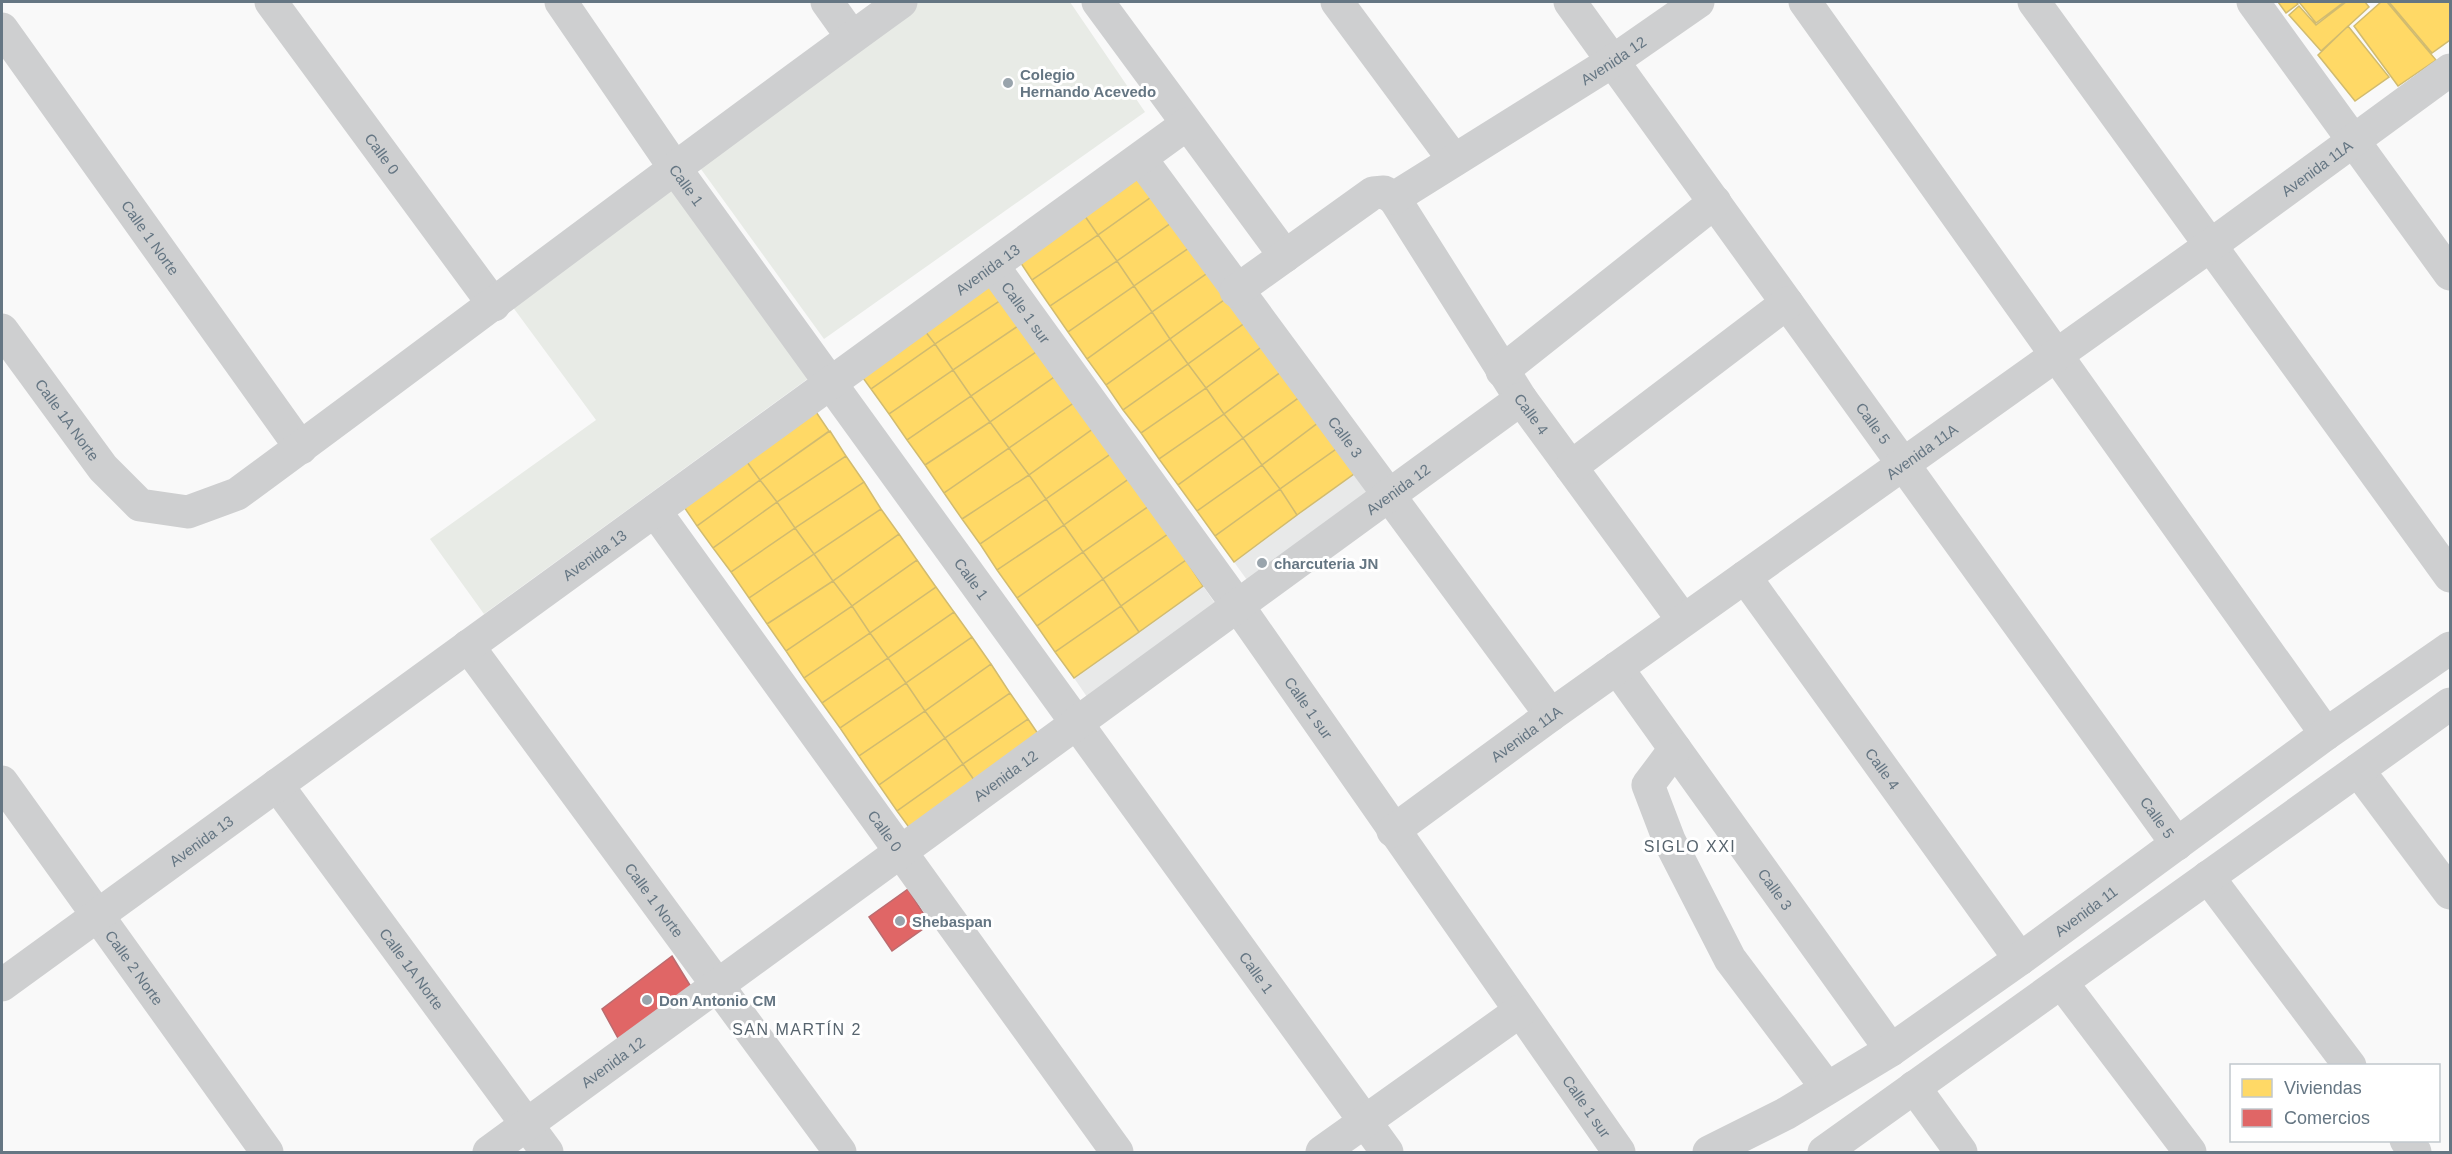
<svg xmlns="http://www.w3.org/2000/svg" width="2452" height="1154" viewBox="0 0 2452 1154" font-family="Arial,sans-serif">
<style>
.built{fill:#e8e9e9}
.green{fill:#e8ebe6}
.homes{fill:#ffd966;stroke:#d1bb6f;stroke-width:1.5}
.shops{fill:#e06666;stroke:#bb6b6f;stroke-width:1.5}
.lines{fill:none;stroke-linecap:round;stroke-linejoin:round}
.minor{stroke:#cecfd0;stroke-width:33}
.poi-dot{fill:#99a4ac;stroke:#fff;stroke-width:2}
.labels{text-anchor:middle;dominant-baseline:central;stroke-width:6;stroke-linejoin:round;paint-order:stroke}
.street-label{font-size:15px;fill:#657683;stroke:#fff}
.poi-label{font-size:15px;font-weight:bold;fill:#657683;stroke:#fff;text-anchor:start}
.neighbourhood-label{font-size:16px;letter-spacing:1.5px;fill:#57646e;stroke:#fff}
</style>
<rect width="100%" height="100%" fill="#f9f9f9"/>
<path class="built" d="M1365,466l21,29 -131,96 -21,-29z
M1203,586l20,29 -129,92 -20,-29z"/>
<path class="green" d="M913,2h157l75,110 -321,227 -126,-174z
M674,186l139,189 -329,239 -54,-75 166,-119 -84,-114z"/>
<path class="homes" d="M2278,2h18l2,2 -12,9z
M2299,2h45l-28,21z
M2346,2h19l4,5 -48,44 -32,-36 10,-9 17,19z
M2381,2h6l49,58 -38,26 -44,-60z
M2389,2h61v38l-18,13z
M2348,26l41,51 -34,24 -37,-46z
M1143,164l18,26 -63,45 -18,-26z
M1161,190l20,26 -64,45 -19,-26z
M1080,209l18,26 -66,45 -17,-26z
M1181,216l18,25 -65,45 -17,-25z
M1098,235l19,26 -67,45 -18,-26z
M1199,241l17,26 -64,45 -18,-26z
M1117,261l17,25 -66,46 -18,-26z
M1216,267l19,25 -65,47 -18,-27z
M987,273l17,25 -69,46 -17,-22z
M1134,286l18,26 -65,47 -19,-27z
M1235,292l18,25 -65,47 -18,-25z
M1004,298l17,26 -68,46 -18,-26z
M1152,312l18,27 -64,46 -19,-26z
M1253,317l18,23 -65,48 -18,-24z
M918,322l17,22 -64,45 -16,-22z
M1021,324l18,26 -68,46 -18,-26z
M1170,339l18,25 -65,46 -17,-25z
M1271,340l18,26 -65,48 -18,-26z
M935,344l18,26 -64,44 -18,-25z
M1039,350l18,25 -67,47 -19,-26z
M1188,364l18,24 -65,45 -18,-23z
M1289,366l19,25 -65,47 -19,-24z
M953,370l18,26 -64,44 -18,-26z
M1057,375l18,27 -66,46 -19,-26z
M1206,388l18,26 -65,45 -18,-26z
M1308,391l19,25 -65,49 -19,-27z
M971,396l19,26 -65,43 -18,-25z
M1075,402l19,26 -65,47 -20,-27z
M812,406l17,25 -69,49 -18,-25z
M1224,414l19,24 -65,47 -19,-26z
M1327,416l19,26 -66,47 -18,-24z
M990,422l19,26 -65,45 -19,-28z
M1094,428l18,25 -66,46 -17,-24z
M830,431l16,25 -69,46 -17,-22z
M1243,438l19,27 -65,46 -19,-26z
M1346,442l19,24 -68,49 -17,-26z
M1009,448l20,27 -67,44 -18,-26z
M1112,453l18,25 -66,47 -18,-26z
M742,455l18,25 -63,46 -17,-25z
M846,456l18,26 -69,46 -18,-26z
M1262,465l18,24 -65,47 -18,-25z
M1029,475l17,24 -66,45 -18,-25z
M1130,478l19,28 -66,46 -19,-27z
M760,480l17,22 -64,46 -16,-22z
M864,482l17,27 -67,45 -19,-26z
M1280,489l17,26 -63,47 -19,-26z
M1046,499l18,26 -67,45 -17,-26z
M777,502l18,26 -64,44 -18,-24z
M1149,506l19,28 -65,45 -20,-27z
M881,509l18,25 -66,47 -19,-27z
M1064,525l19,27 -66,46 -20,-28z
M795,528l19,26 -65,44 -18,-26z
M899,534l18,26 -65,46 -19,-25z
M1168,534l18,26 -65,46 -18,-27z
M1083,552l20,27 -66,47 -20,-28z
M814,554l19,27 -66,43 -18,-26z
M917,560l19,27 -66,46 -18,-27z
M1186,560l17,26 -64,46 -18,-26z
M1103,579l18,27 -66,46 -18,-26z
M833,581l19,25 -66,45 -19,-27z
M936,587l18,25 -66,46 -18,-25z
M852,606l18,27 -66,45 -18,-27z
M1121,606l18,26 -65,46 -19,-26z
M954,612l18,25 -66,46 -18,-25z
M870,633l18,25 -66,45 -18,-25z
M972,637l19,27 -66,47 -19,-28z
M888,658l18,25 -66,45 -18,-25z
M991,664l19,29 -65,45 -20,-27z
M906,683l19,28 -66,45 -19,-28z
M1010,693l18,26 -65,45 -18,-26z
M925,711l20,27 -66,47 -20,-29z
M1028,719l17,25 -64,46 -18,-26z
M945,738l18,26 -66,47 -18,-26z
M963,764l18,26 -65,47 -19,-26z"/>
<path class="shops" d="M908,889l22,35 -38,27 -23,-34z
M672,956l21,34 -74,50 -17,-31z"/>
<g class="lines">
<g class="minor">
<path id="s1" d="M271,2l223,303"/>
<path id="s2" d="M561,2l113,165 713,985"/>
<path d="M827,2l25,35"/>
<path d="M1098,2l187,254"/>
<path d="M1337,2l117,158"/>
<path id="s3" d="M1570,2l607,842"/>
<path d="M1805,2l521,732"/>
<path d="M2034,2l416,574"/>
<path d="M2253,2l197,272"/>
<path id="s4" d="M2,29l299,419"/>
<path id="s5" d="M1141,159l410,556"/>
<path id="s6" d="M1394,198l127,201 162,221"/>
<path id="s7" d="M993,266l245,340 381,546"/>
<path id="s8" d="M1236,291l137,-98 11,-1 10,6 219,-137 85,-59"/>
<path id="s9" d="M2,330l101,138 37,37 48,7 49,-18c222,-163 441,-331 664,-492"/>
<path d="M1502,371l213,-169"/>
<path d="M1571,467l216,-164"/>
<path id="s10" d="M655,511l462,641"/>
<path id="s11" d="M1745,577l275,382"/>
<path id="s12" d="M468,646l372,506"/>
<path id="s13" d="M1617,668l274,382"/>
<path d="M1675,749l-27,36 21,55 61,119 97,129"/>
<path d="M2358,770l92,123"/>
<path id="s14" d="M2,782l265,370"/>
<path id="s15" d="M277,785l270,367"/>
<path id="s16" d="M1393,831l158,-116 660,-470 239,-175"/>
<path d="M2208,877l142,189"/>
<path d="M2062,983l128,169"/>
<path id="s17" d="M2,985l1185,-861"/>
<path d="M1914,1087l47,65"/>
<path d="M2406,1140l9,12"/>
<path id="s18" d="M489,1152l1032,-753"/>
<path d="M1322,1152l198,-141"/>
<path id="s19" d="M1709,1152l76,-38 106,-64 129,-91 306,-225 124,-86"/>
<path d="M1824,1152l626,-448"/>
</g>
</g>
<g class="poi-dot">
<circle cx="1008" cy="83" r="6"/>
<circle cx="1262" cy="563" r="6"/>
<circle cx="900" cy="921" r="6"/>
<circle cx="647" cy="1000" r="6"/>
</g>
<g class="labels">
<g class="street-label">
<text stroke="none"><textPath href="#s8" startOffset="450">Avenida 12</textPath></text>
<text stroke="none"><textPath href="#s1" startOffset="188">Calle 0</textPath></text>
<text stroke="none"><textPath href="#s16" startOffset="1137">Avenida 11A</textPath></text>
<text stroke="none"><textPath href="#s2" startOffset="222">Calle 1</textPath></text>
<text stroke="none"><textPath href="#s4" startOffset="256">Calle 1 Norte</textPath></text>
<text stroke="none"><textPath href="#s17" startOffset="1218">Avenida 13</textPath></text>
<text stroke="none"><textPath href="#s7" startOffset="57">Calle 1 sur</textPath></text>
<text stroke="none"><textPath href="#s6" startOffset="256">Calle 4</textPath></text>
<text stroke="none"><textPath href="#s9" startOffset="111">Calle 1A Norte</textPath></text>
<text stroke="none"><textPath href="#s3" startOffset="519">Calle 5</textPath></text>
<text stroke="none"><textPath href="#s5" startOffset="345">Calle 3</textPath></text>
<text stroke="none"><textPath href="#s16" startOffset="651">Avenida 11A</textPath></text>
<text stroke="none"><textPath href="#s18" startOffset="1125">Avenida 12</textPath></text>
<text stroke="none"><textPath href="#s17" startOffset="732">Avenida 13</textPath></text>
<text stroke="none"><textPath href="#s2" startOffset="708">Calle 1</textPath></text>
<text stroke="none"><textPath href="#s7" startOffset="543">Calle 1 sur</textPath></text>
<text stroke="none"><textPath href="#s16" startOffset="165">Avenida 11A</textPath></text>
<text stroke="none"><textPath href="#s11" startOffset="236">Calle 4</textPath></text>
<text stroke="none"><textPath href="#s18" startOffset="639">Avenida 12</textPath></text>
<text stroke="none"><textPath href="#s3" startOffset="1005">Calle 5</textPath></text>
<text stroke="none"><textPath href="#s10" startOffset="394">Calle 0</textPath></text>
<text stroke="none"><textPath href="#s17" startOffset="246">Avenida 13</textPath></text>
<text stroke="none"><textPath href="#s13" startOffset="272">Calle 3</textPath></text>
<text stroke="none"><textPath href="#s12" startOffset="315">Calle 1 Norte</textPath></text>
<text stroke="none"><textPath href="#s19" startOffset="448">Avenida 11</textPath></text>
<text stroke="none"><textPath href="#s14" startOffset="228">Calle 2 Norte</textPath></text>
<text stroke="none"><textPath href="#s15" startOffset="228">Calle 1A Norte</textPath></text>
<text stroke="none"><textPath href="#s2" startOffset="1194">Calle 1</textPath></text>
<text stroke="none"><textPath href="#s18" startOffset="153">Avenida 12</textPath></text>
<text stroke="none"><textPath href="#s7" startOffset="1029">Calle 1 sur</textPath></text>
</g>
<g class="poi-label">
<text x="1020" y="74">Colegio<tspan x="1020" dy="17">Hernando Acevedo</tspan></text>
<text x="1274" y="563">charcuteria JN</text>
<text x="912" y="921">Shebaspan</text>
<text x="659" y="1000">Don Antonio CM</text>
</g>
<g class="neighbourhood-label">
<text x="1690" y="846">SIGLO XXI</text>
<text x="797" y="1029">SAN MARTÍN 2</text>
</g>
</g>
<rect width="2452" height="1154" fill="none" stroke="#657683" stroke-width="6"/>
<rect x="2230" y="1064" width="210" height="78" fill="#ffffff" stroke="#c1c8cd" stroke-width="1.5"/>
<rect x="2242" y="1079" width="30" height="18" fill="#ffd966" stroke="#c1c8cd" stroke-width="1.5"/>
<text x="2284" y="1094" font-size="18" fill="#657683">Viviendas</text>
<rect x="2242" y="1109" width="30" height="18" fill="#e06666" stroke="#c1c8cd" stroke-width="1.5"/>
<text x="2284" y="1124" font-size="18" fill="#657683">Comercios</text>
</svg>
